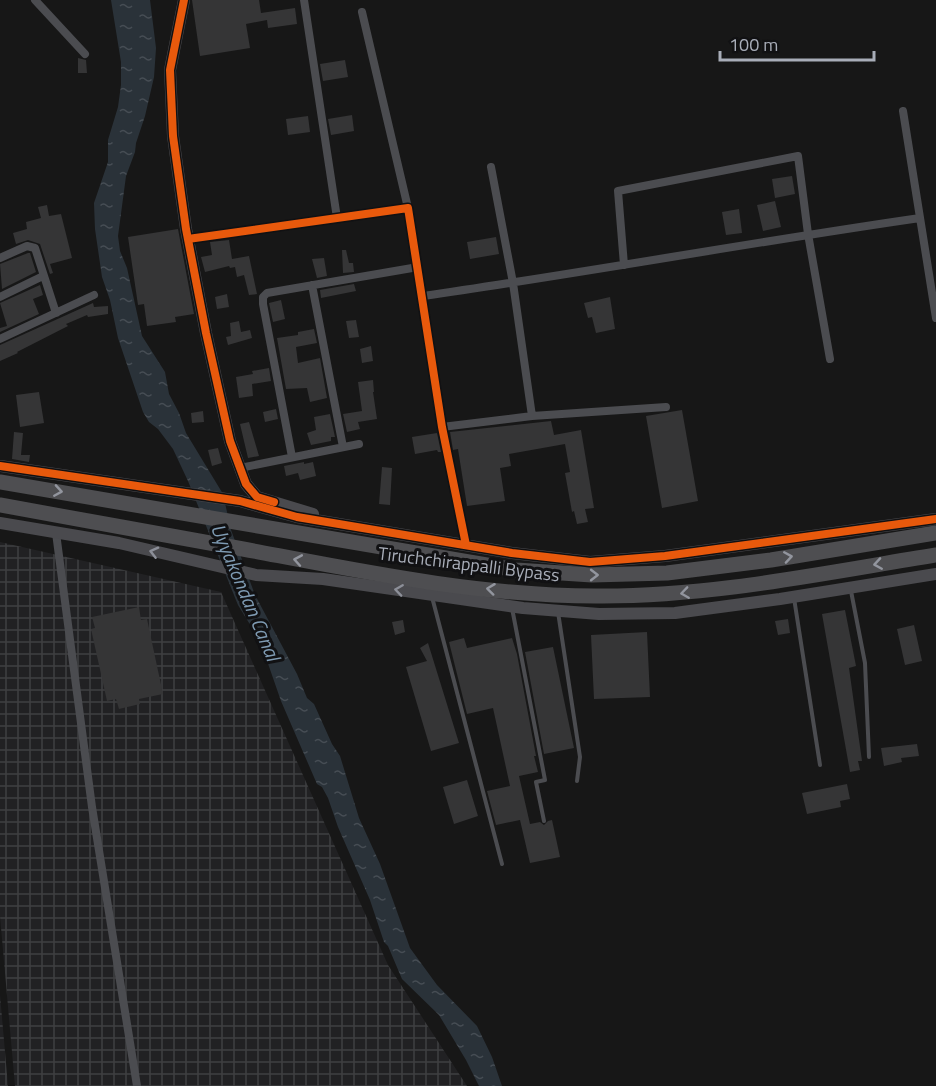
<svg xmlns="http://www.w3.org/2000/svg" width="936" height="1086" viewBox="0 0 936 1086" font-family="'Titillium Web',sans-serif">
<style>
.industrial{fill:url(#industrial-grid)}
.water{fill:url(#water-ripples)}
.building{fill:#353536}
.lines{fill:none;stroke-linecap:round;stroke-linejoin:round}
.lane{stroke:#4b4c50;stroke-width:4}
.street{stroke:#4b4c50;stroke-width:8}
.secondary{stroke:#4a4a4e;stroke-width:12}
.highway{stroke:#4e4e51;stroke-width:15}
.cycleway-casing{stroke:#111113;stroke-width:11}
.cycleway{stroke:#e8590c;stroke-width:8}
.oneway{stroke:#92959e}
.oneway2{stroke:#8c8f98}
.labels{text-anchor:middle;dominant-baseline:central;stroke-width:6;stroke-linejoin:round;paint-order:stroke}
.street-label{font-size:18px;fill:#a8adb8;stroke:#111113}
.water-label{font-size:20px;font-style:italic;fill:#7f9bb3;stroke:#111113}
</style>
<defs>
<pattern id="industrial-grid" width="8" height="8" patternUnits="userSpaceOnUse" patternTransform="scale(1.5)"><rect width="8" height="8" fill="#212123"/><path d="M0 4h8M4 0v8" fill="none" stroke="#3e3f41"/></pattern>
<pattern id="water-ripples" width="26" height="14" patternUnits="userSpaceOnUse" patternTransform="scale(1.5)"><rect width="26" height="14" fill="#2a3239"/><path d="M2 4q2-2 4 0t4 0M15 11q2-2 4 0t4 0" fill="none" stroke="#464d54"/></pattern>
</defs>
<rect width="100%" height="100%" fill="#171717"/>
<path class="industrial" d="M0,542l221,50 167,373 79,121h-452l-15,-170z
M0,995l8,91h-8z"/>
<path class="water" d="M111,0h39l6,48 -2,29 -9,39 -9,27 -1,9 -9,24 -8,60 2,15 7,17 15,68 23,36 4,22 10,19 7,20 37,61 8,36 24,65 42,79 10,24 7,6 18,40 8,12 19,62 21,46 30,84 27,37 40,41 15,31 10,29h-23l-13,-26 -27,-45 -37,-36 -14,-33 -4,-4 -14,-42 -32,-73 -10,-29 -6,-11 -5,-3 -36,-83 -17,-49 -7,-16 -19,-31 -50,-124 -15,-32 -15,-20 -9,-7 -6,-10 -25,-74 -8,-38 -8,-23 -7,-48 -1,-26 14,-41v-22l10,-33 3,-22v-23z"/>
<path class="building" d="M192,0h67l2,13 34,-5 2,16 -29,4 -1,-8 -21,4 4,24 -50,8z
M78,58l8,2 1,13h-9z
M345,60l3,17 -25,4 -3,-17z
M352,115l2,16 -23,4 -3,-16z
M308,116l2,16 -22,3 -2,-16z
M792,176l3,18 -20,4 -3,-19z
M775,201l6,26 -18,4 -6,-26z
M47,205l2,11 12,-2 11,44 -22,6 3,9 -3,1 -10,-30 -12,-4 -12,4 -3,-11 14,-4 -1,-7 15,-4 -3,-11z
M739,209l3,24 -16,2 -4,-23z
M178,229l16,85 -19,3 1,5 -29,4 -3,-22 -6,1 -10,-68z
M496,237l3,17 -29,5 -3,-17z
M229,240l3,19 17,-3 8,38 -8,1 -5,-20 -7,2 -2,-10 -5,1 -1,-2 -24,6 -4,-15 11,-2 -2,-13z
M342,250h4l3,13h4l1,9 -11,1z
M28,253h2l6,19 -34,17 -2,-25z
M324,258l3,18 -10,2 -5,-19z
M354,284l2,7 -35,7 -1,-8z
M40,285l3,10 -10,4 6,15 -39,18v-4l7,-2 -7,-23z
M227,294l2,13 -12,2 -2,-12z
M610,297l5,32 -19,4 -4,-16 -4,1 -4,-15z
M281,300l4,19 -12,3 -4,-19z
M93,303l1,4 14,-1v8l-20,3 -1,-2 -21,9 2,2 -51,26 1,1 -18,8v-16z
M356,320l3,17 -10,1 -3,-17z
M239,321l2,11 9,-2 2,8 -24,7 -2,-8 5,-1 -1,-13z
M314,329l3,14 -21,4 2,16 22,-5 7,40 -17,4 -3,-14 -21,1 -9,-51 21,-3v-3z
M371,346l2,15 -11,2 -2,-14z
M269,368l2,13 -19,3 1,12 -14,2 -3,-21 17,-3 -1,-3z
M373,380l1,12h-1l4,27 -19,3 2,7 -13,3 -4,-18 19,-3 -4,-29z
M39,392l5,31 -24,4 -4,-32z
M276,409l2,10 -13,3 -2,-10z
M682,410l16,91 -36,7 -16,-92z
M203,411l1,11 -12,1 -1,-10z
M330,414l5,23h-4v4l-20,4 -4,-12 9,-3 -2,-13z
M551,421l3,14 27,-5 13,78 -9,1 3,13 -11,2 -3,-13 -2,1 -7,-39 5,-1 -5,-28 -56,10 2,12 -11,2 5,33 -38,5 -9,-57 -5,1 -3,-18z
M249,422l10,34 -11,2 -8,-34z
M14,432l9,1 -2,22h9l-1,7 -17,-3z
M437,433l4,19h-3l-1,-2 -22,4 -3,-17z
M218,448l4,15 -10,3 -4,-16z
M304,462v2l9,-2 3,14 -16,4 -2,-7 -12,3 -2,-10z
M382,467l10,1 -2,37 -11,-1z
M139,607l2,13 6,-1 16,75 -24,5 1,5 -21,5 -3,-10 -9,2 -16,-72 4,-1 -3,-11z
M845,610l11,56 -7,2 13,93h-4l2,9 -10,2 -28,-158z
M788,619l2,14 -12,2 -3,-14z
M403,620l2,12 -10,3 -3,-13z
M914,625l8,36 -17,4 -8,-36z
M647,632l3,65 -56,2 -3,-64z
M464,638l3,10 45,-10 5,16 19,102h-2l4,16 -19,4 11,48 10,-2 4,3 4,-4 4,-1 8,37 -30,6 -10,-43 -24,5 -9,-34 23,-5 -17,-78 -26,6 -18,-72z
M428,643l31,100 -28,8 -25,-84 21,-6 -7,-13z
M553,647l21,101 -30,6 -19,-102z
M917,744l2,12 -18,2 1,4 -18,4 -3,-18z
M467,780l11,36 -24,8 -11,-37z
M847,784l3,15 -10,2 1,6 -34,7 -5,-21z"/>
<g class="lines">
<path class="lane" d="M851,591l14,72 4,94
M432,597l70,267
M794,598l26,167
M512,608l33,172 -9,2 8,39
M558,612l22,145 -3,24"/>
<path class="street" d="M35,0l50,54
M304,0l33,218
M362,12l46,196
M903,111l33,207
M491,167l22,116 19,133
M188,239l220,-31 34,219 24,118
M0,258l27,-12 8,2 21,65
M624,265l-6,-74 180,-35 10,78 22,125
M312,285l31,162
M423,296c166,-24 331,-54 497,-78
M0,297l43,-21
M0,339l94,-44
M442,427l90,-11 134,-9
M292,457l-29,-153v-7l4,-4 151,-26
M240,468l119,-24
M56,533l36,274 45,279"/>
<path class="secondary" d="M184,0l-14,70 3,66 13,93 20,104 24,108 16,43 11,13 56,17
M0,466l240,35 57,16 215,36 78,9 75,-6 271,-37
M0,523l119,20 137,32 67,4 200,29 76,6 76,-1 105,-14 156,-25"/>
<path class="highway" d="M0,482l516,88 76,5 75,-2 104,-13 165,-27
M0,505c81,15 162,29 243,44 117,22 235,47 353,47 114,1 228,-23 340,-41"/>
<g class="cycleway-casing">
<path id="cycleway" d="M184,0l-14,70 3,66 13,93 20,104 24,108 16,43 11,13 17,5
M188,239l220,-31 34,219 24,118
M0,466l240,35 57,16 215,36 78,9 75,-6 271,-37"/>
</g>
<use href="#cycleway" class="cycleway"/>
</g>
<defs><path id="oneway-chevron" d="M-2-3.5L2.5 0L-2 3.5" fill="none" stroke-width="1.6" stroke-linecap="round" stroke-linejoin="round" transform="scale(1.5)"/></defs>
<g class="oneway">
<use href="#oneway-chevron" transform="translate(58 491) rotate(9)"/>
<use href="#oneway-chevron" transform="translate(788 557) rotate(-9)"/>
<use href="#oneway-chevron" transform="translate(298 560) rotate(-170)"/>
<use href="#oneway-chevron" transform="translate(878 564) rotate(171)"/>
<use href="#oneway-chevron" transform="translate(594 575)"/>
<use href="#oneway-chevron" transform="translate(491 589) rotate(-173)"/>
<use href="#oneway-chevron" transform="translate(685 593) rotate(172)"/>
</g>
<g class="oneway2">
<use href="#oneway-chevron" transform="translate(154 552) rotate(-166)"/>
<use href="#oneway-chevron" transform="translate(399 590) rotate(-172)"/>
</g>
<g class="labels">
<g class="street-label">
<text transform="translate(469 564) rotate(7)">Tiruchchirappalli Bypass</text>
</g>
<g class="water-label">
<text transform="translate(246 592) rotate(67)">Uyyakondan Canal</text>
</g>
</g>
<path d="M720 51v9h154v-9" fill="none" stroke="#a8adb8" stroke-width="3"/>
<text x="729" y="51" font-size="18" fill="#a8adb8" stroke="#111113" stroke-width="4.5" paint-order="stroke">100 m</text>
</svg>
